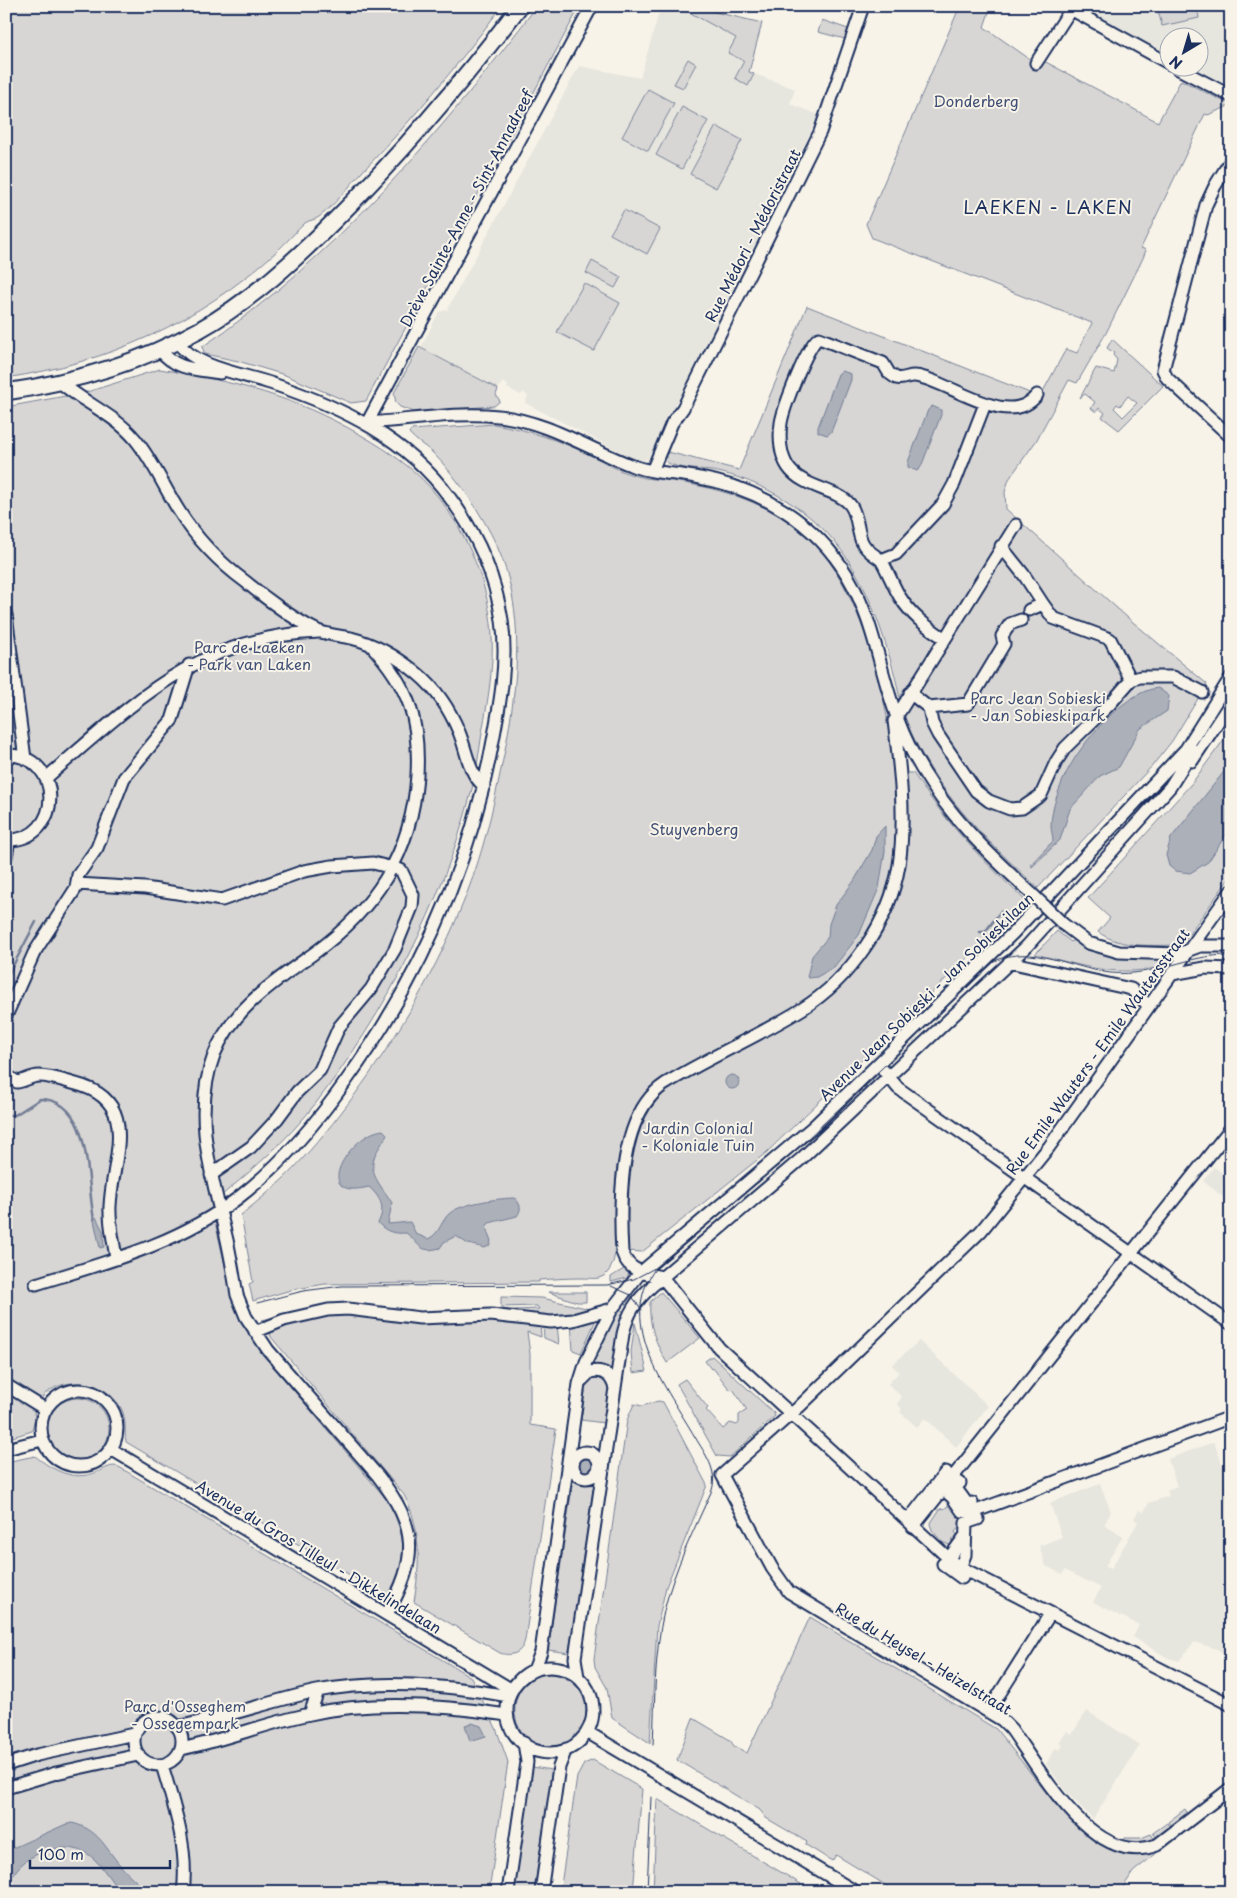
<svg xmlns="http://www.w3.org/2000/svg" width="1237" height="1898" viewBox="0 0 1237 1898" font-family="'Playpen Sans',sans-serif">
<style>
.built{fill:#e6e5de}
.green{fill:#d7d6d4;stroke:#798299;fill-rule:evenodd}
.water{fill:#acb0b9;stroke:#727c95}
.lines{fill:none;stroke-linecap:round;stroke-linejoin:round}
.stream{stroke:#727c95;stroke-width:2.5}
.minor-casing{stroke:#1b2f5e;stroke-width:15}
.major-casing{stroke:#1b2f5e;stroke-width:19}
.minor{stroke:#f7f3e8;stroke-width:11}
.major{stroke:#f7f3e8;stroke-width:15}
.tram{stroke:#1b2f5e;stroke-width:1}
.minor-bridge-casing{stroke:#1b2f5e;stroke-width:15;stroke-linecap:butt}
.minor-bridge{stroke:#f7f3e8;stroke-width:11}
.labels{text-anchor:middle;dominant-baseline:central;stroke-width:4;stroke-linejoin:round;paint-order:stroke}
.park-label{font-size:15px;fill:#415076;stroke:#f7f3e8}
.street-label{font-size:15px;fill:#1b2f5e;stroke:#f7f3e8}
.quarter-label{font-size:18px;letter-spacing:1px;fill:#1b2f5e;stroke:#f7f3e8}
</style>
<rect width="100%" height="100%" fill="#f7f3e8"/>
<filter id="ink" filterUnits="userSpaceOnUse"><feTurbulence type="fractalNoise" baseFrequency=".02" numOctaves="2"/><feDisplacementMap in="SourceGraphic" scale="10" xChannelSelector="R" yChannelSelector="G"/><feConvolveMatrix kernelMatrix="1 2 1 2 8 2 1 2 1" color-interpolation-filters="sRGB"/></filter>
<g filter="url(#ink)">
<path class="built" d="M661,6h30l71,17 -13,49 46,17 -5,15 29,11 -135,273 -36,70 -5,3 -7,-1 -111,-57 3,-7 -5,-4 -2,3 -14,-7 1,-3 -5,-3 -5,7 -77,-42 18,-35 8,-2 132,-244 61,12z
M1084,6h147v81l-36,-19h5v-30h-30l-1,16 -85,-45z
M1214,1167l17,13v23l-28,-22z
M919,1341l69,65 -32,41 -31,-29 -8,9 -17,-15 2,-3 -5,-5 5,-7 -14,-13 11,-12 -7,-7z
M1214,1442l12,33 5,-1v180l-2,3 -12,-8 -23,-7 -15,19 -11,-3 -35,-21 6,-12 -46,-23 8,-14 -36,-18 -3,4 -16,-8 -7,-20 23,-9 -12,-34 50,-19 11,28 -7,13 19,11 -18,30 6,3 27,-47 -4,-3 5,-9 4,3 6,-10 20,-7 -2,-6 10,-4 -9,-27z
M1087,1711l53,34 -47,74 -26,-26 -21,-29 10,-16 4,2 3,-5 -4,-2 8,-12 5,3z"/>
<path class="green" d="M6,6h496c-43,58 -89,113 -139,165 -13,14 -28,34 -44,46 -4,3 -10,3 -14,6 -10,9 -19,20 -29,29 -79,71 -166,110 -270,126z
M537,6h43l-76,142 -2,-1 -4,6 1,2 -133,246 -15,2 -66,-28 -47,-14 -33,-7 -3,-7c133,-89 239,-215 335,-341z
M689,6l73,17 -13,49 5,2 -6,12 -13,-8 9,-17 -16,-8 8,-15 -49,-27z
M960,6h31l-7,21 50,35 8,-2 116,62 23,-42 50,25 -23,10 -3,-1 -64,134 5,2 -3,8 -37,75 -29,50 -8,-3 -33,61 -27,38 -4,13 1,17 122,109 79,66 -35,57 -19,24 -115,123c-53,-49 -105,-98 -132,-168 -6,-16 -8,-34 -13,-51 -15,-54 -36,-113 -81,-150 -26,-22 -61,-40 -94,-47 -15,-3 -39,-2 -52,-10l2,-10 71,18 68,-164 233,91 26,-48 11,4 15,-30 -220,-85 -6,-14z
M1157,6h40l2,12 -37,8z
M822,20l26,9 -3,10 -27,-7z
M688,59l8,5 -13,24 -9,-4z
M648,89l26,14 -26,48 -26,-14z
M682,107l26,14 -26,48 -26,-14z
M716,126l26,14 -26,48 -26,-14z
M624,210l36,19 -13,25 -37,-20z
M592,261l29,16 -6,11 -29,-15z
M584,283l36,20 -26,48 -37,-19z
M1112,339l51,47 -44,44 -17,-13 3,-4 -6,-5 -3,4 -5,-4 4,-6 -10,-8 -5,4 16,-30 18,5 3,-13 -4,-5 1,-2 -7,-5zM1128,396l9,7 -14,14 -9,-9 3,-4 3,2z
M419,347l79,42 -2,6 4,6 -6,5 -80,6 -14,-5 -4,-4 -2,-10z
M160,369c76,13 133,27 201,66 30,17 57,36 78,63 26,34 45,76 51,118 6,39 -1,78 -8,117 -3,20 -6,41 -11,60 -29,112 -85,219 -155,310 -30,39 -67,70 -105,101l20,88 16,37 31,43 109,128c20,36 22,61 0,97l-261,-155c-2,-12 1,-23 -5,-34 -15,-27 -51,-33 -75,-15 -5,4 -9,14 -12,20l1,4 -3,14 -26,8v-1032l81,-15z
M494,424c33,5 66,17 97,31 14,7 27,16 42,20 14,5 30,4 45,7 45,7 92,22 127,52 72,62 106,253 86,343 -8,34 -27,63 -48,90 -28,34 -68,50 -106,70 -28,15 -54,30 -81,45 -23,22 -34,54 -39,85 -5,23 11,104 -18,111 -4,1 -13,0 -18,0 -14,0 -28,1 -42,2v2l-214,2 -34,6 -38,11 -4,-17 4,-2 -12,-67c18,-15 37,-30 54,-48 81,-87 159,-214 190,-329 8,-29 14,-59 20,-88 13,-68 21,-139 -8,-204 -15,-32 -39,-68 -64,-93 -8,-7 -17,-12 -24,-20l2,-3z
M1231,730v146l-50,69c-28,0 -59,4 -83,-13l12,-14 -22,-20 104,-115z
M905,773h8c34,51 68,86 113,128l-259,251 -125,100 -13,-1 -2,-4c3,-57 -7,-120 43,-160l140,-76 38,-33 17,-21 25,-43 13,-40z
M1057,931l14,11 2,-2c34,20 60,19 98,20l-3,5c-50,14 -84,1 -133,-11z
M627,1267l2,6 -2,5 -16,4v-5z
M548,1292h38v10h-9z
M661,1292l39,46 -33,25c-11,-19 -19,-39 -17,-61z
M501,1297l41,1 44,10 3,4 -18,6 -136,-2 -69,-7 -100,14 -4,-3 55,-13h59l60,6 103,-4 -2,-3 -36,1z
M618,1307l7,6 -10,60 -26,-4 6,-18z
M324,1312l216,11 1,14 -14,-5 3,22v71l26,4 -31,211c-3,13 -13,17 -25,13l-86,-51c6,-37 8,-73 -10,-107l-133,-158 -1,-4 3,-5z
M592,1316l3,6 -14,31 -8,-3 -2,-27z
M635,1323l12,48 -14,2 -2,-21z
M543,1324h14l2,20 -15,-6z
M712,1356l62,57 1,3 -45,41 -13,-1 -40,-72 8,-5 23,29 -2,2 17,19 7,-6 7,2 2,-2v-8l8,-5 -14,-21 -3,1 -17,-22 -2,1 -6,-8z
M599,1375l12,9 -7,39 -23,-3 4,-28 -2,-4 5,-10z
M47 1429a31 31 0 1 1 62 0a31 31 0 1 1-62 0Z
M658,1401l5,1 44,83 -41,102 -9,39 -7,117 -38,-25 -5,-30 -12,-21 -1,-8 33,-239 7,-16 8,2z
M35,1456c18,14 38,26 62,16 9,-3 13,-8 22,-5l352,210 25,51 12,34 -19,130h-483v-430z
M574,1474l12,8 9,-5 -26,176 -21,-3z
M948,1505l3,4 4,-2 7,8 -2,4 1,6 -6,7 3,5 -7,4 2,2 -1,3 -10,-4 -10,-12 -2,-6 10,-15 6,-1z
M810,1617l186,112 60,76 36,34 26,14 20,2 20,-3 -25,20 -13,20h-223l-61,-37 -4,6 -26,-16 1,-3 -41,-24 -6,-8 -83,-50 16,-42 37,22 4,6 13,7z
M549,1674c47,3 50,68 4,72 -47,4 -53,-69 -4,-72z
M593,1760l49,29 -9,103h-73l17,-115 7,-13z
M532,1767l20,3 -18,122h-20z
M657,1799l144,85 -2,8h-146z
M1185,1809l3,5 -16,14 -4,-6z
M1167,1823l3,6 -13,9 -4,-5z
M1151,1834l4,6 -15,4 -16,-2 1,-4h16z"/>
<path class="water" d="M842,371l9,3v6l-20,52 -4,3 -9,-3v-5l20,-53z
M932,406l9,4v5l-20,52 -4,4 -9,-4v-5l20,-52z
M1158,688l11,8 -2,15 -27,18 -21,38 -19,9 -18,20 -12,13 -10,31 -28,27 -2,-2 23,-24c0,-5 -2,-10 -2,-15 0,-13 5,-29 10,-41 11,-32 61,-94 97,-97z
M1231,763v64l-23,35 -18,11 -15,-2 -6,-5 -3,-11 5,-17z
M885,826v25l-6,37 -20,47 -25,32 -17,10 -8,1 -2,-1 5,-21 16,-19 1,-13 7,-19 18,-24 18,-31 4,-14z
M725 1082a7 7 0 1 1 14 0a7 7 0 1 1-14 0Z
M383,1130l4,4c-3,8 -9,14 -12,21 -8,20 8,32 17,48l-4,21 22,-2 6,12 12,5c12,-5 13,-19 22,-26 12,-10 50,-15 65,-15 6,7 7,11 2,18l-28,7 -3,4 5,14 -1,4 -5,3 -17,-4 -12,-8 -12,6 -4,6c-22,6 -20,-5 -34,-15 -12,1 -20,-1 -28,-10 8,-15 3,-25 -9,-36 -61,15 -19,-54 14,-57z
M93,1216l3,1 7,14 1,16 -4,1z
M575 1465a11 11 0 1 1 22 0a11 11 0 1 1-22 0Z
M472,1723l9,3 5,10 -16,5 -5,-16z
M72,1823c26,6 32,23 48,42 8,10 19,18 28,27h-28c-10,-12 -22,-34 -36,-40 -27,-13 -76,7 -75,40h-3v-41l58,-26z"/>
<g class="lines">
<path class="stream" d="M980,932h5l16,-21
M6,979l30,-57
M6,1115h9l25,-16c53,0 46,83 54,120"/>
<g class="minor-casing">
<path id="minor" d="M1065,6l105,58
M1036,63l37,-57
M1177,68l54,28
M1231,160l-16,26 -9,19 -43,165 4,8 64,59
M160,350c16,20 35,19 60,23
M60,382c24,21 55,33 75,57 18,22 29,48 44,72 17,27 41,52 67,71 20,17 49,38 72,49 10,4 23,5 33,7 24,6 48,20 67,36 18,15 32,36 41,58 8,19 9,41 25,54
M367,423c42,-2 88,-12 131,-7 49,5 90,33 135,50 21,8 46,7 67,12 61,11 115,44 147,97 28,47 32,96 51,145 27,72 78,123 134,174
M367,423l225,-417
M652,471l20,-48 11,-15 137,-276 43,-126
M1001,546l23,29 19,29
M881,560l15,-6 47,-50 11,-20 31,-80
M1029,610l14,-6 10,14 57,21 21,41
M6,615l19,144
M944,638c-17,-11 -33,-23 -44,-41 -5,-7 -15,-32 -19,-37 -7,-6 -14,-8 -19,-18 -5,-11 -4,-26 -11,-36 -11,-17 -48,-17 -63,-39 -8,-12 -9,-30 -7,-44 2,-13 27,-81 38,-85l64,25 6,10 7,5c8,2 13,-3 19,-2 32,3 94,56 122,19
M371,645c38,42 49,74 46,130 -5,79 -42,134 -104,179 -39,28 -81,55 -99,101 -23,61 -1,124 13,185 4,18 7,37 10,55l9,22 22,33 110,126c41,52 40,82 9,138
M910,693l19,15 3,15 6,12 38,56 13,10 21,8 12,-1 19,-13 15,-33 9,-14 45,-44 21,-24 9,-3h33l29,15
M929,708l39,-4 36,-60 -2,-8 8,-12 11,-4
M900,711l116,-186
M6,755c58,-2 59,87 0,85
M1192,761l39,-59
M46,778c87,-74 151,-142 273,-146
M6,857l3,-17
M77,884l68,4 77,12 82,-29 28,-5 41,-3 28,7 12,25 -1,12 -17,42 -24,40 -32,38 -19,43 -23,22 -20,27 -26,28 -40,28
M1231,891l-182,256 -68,84 -182,176 -77,68 50,93 17,24 213,128 9,9c30,42 83,140 146,116l74,-57
M1063,924l25,19 31,9 59,2 22,-8h31
M1009,962l122,27 18,17
M1172,974l33,-6 26,1
M6,1016l28,-63 42,-65 2,-13 19,-27 27,-70 48,-58 17,-55
M884,1071l14,17 333,236
M6,1075l11,7c8,-1 14,-6 22,-6 12,0 26,5 37,8 66,17 36,74 34,122 -1,18 4,36 6,53
M662,1277c-17,-3 -34,-6 -40,-25 -3,-50 -3,-138 43,-168 44,-27 92,-47 137,-75 48,-30 88,-87 97,-144 7,-47 1,-97 -5,-144
M662,1277l57,71 237,217 275,140
M36,1284c71,-22 142,-40 202,-86 43,-33 77,-73 108,-117 73,-101 123,-213 146,-335 8,-42 16,-84 10,-126 -7,-45 -25,-86 -52,-122 -43,-60 -109,-91 -177,-114 -32,-11 -75,-15 -96,-42
M255,1332l29,-12 44,-10 20,-1 72,9 71,-3 60,7 22,-2 39,-11
M580,1382l10,-10c14,-3 22,4 25,17
M6,1385l39,24
M41 1428a38 38 0 1 1 76 0a38 38 0 1 1-76 0Z
M6,1449l36,-9
M111,1449l401,241
M573 1465a13 13 0 1 1 26 0a13 13 0 1 1-26 0Z
M960,1483l-5,4 13,18 4,-2
M943,1489l10,9 9,13 9,2 260,-96
M910,1518l36,-46
M913,1527l318,-399
M952,1554l13,-18
M943,1564l19,14
M961,1565l4,-10 1,-32 12,-4
M507 1710a43 43 0 1 1 86 0a43 43 0 1 1-86 0Z
M534,1670l7,-18 38,-268 7,-22 26,-53 28,-36 174,-147 199,-193 173,-184 45,-72
M578,1677l-3,-19 48,-324c5,-22 13,-33 29,-48l149,-127 226,-213 143,-159 23,-37
M988,1712l62,-98
M310,1714l8,-23
M134 1741a24 24 0 1 1 48 0a24 24 0 1 1-48 0Z
M177,1727c48,-9 93,-26 140,-36 63,-12 129,-6 192,5
M587,1732l269,160
M181,1749c44,-9 85,-26 129,-35 64,-14 133,-9 197,1
M6,1765l31,-10 97,-21
M162,1765c12,41 27,84 21,127
M6,1788l50,-15 82,-18
M508,1892l19,-130 -3,-19
M541,1892l18,-125 7,-18"/>
</g>
<g class="major-casing">
<path id="major" d="M6,392c67,-10 134,-29 193,-62 52,-29 97,-71 138,-112 66,-66 126,-137 183,-212"/>
</g>
<use href="#minor" class="minor"/>
<use href="#major" class="major"/>
<path class="tram" d="M611,1286l20,9 11,15
M257,1303l46,-12 39,-5 265,-1 27,-6 19,-10 132,-109 210,-199c36,-18 78,8 116,12 45,4 76,-19 120,-18
M653,1745c2,-44 1,-90 11,-134 10,-42 30,-81 48,-121 6,-20 -7,-36 -17,-53 -27,-47 -80,-114 -40,-168
M647,1892l4,-95"/>
<g class="minor-bridge-casing">
<path id="minor-bridge" d="M1032,894l31,30"/>
</g>
<use href="#minor-bridge" class="minor-bridge"/>
</g>
</g>
<g class="labels">
<g class="park-label">
<text x="976" y="100">Donderberg</text>
<text x="249" y="646">Parc de Laeken<tspan x="249" dy="17">- Park van Laken</tspan></text>
<text x="1038" y="697">Parc Jean Sobieski<tspan x="1038" dy="17">- Jan Sobieskipark</tspan></text>
<text x="694" y="828">Stuyvenberg</text>
<text x="698" y="1127">Jardin Colonial<tspan x="698" dy="17">- Koloniale Tuin</tspan></text>
<text x="185" y="1705">Parc d'Osseghem<tspan x="185" dy="17">- Ossegempark</tspan></text>
</g>
<g class="street-label">
<text transform="translate(466 208) rotate(-62)">Drève Sainte-Anne - Sint-Annadreef</text>
<text transform="translate(752 235) rotate(-63)">Rue Médori - Médoristraat</text>
<text transform="translate(926 996) rotate(-44)">Avenue Jean Sobieski - Jan Sobieskilaan</text>
<text transform="translate(1097 1051) rotate(-54)">Rue Emile Wauters - Emile Wautersstraat</text>
<text transform="translate(319 1556) rotate(31)">Avenue du Gros Tilleul - Dikkelindelaan</text>
<text transform="translate(924 1658) rotate(31)">Rue du Heysel - Heizelstraat</text>
</g>
<g class="quarter-label">
<text x="1048" y="206">LAEKEN - LAKEN</text>
</g>
</g>
<rect width="1237" height="1898" fill="none" stroke="#f7f3e8" stroke-width="25"/>
<rect x="12" y="12" width="1212" height="1873" fill="none" stroke="#1b2f5e" stroke-width="2" filter="url(#ink)"/>
<g transform="translate(1184 52) rotate(218)"><circle r="24" fill="#f7f3e8" stroke="#9fa5b1"/>
<path d="M0-4L9 19L0 12L-9 19Z" fill="#1b2f5e"/>
<text y="-8" font-size="14" font-weight="bold" text-anchor="middle" fill="#1b2f5e">N</text>
</g>
<path d="M30 1860v8h140v-8" fill="none" stroke="#1b2f5e" stroke-width="2.5"/>
<text x="38" y="1860" font-size="15" fill="#1b2f5e" stroke="#f7f3e8" stroke-width="4" paint-order="stroke">100 m</text>
</svg>
